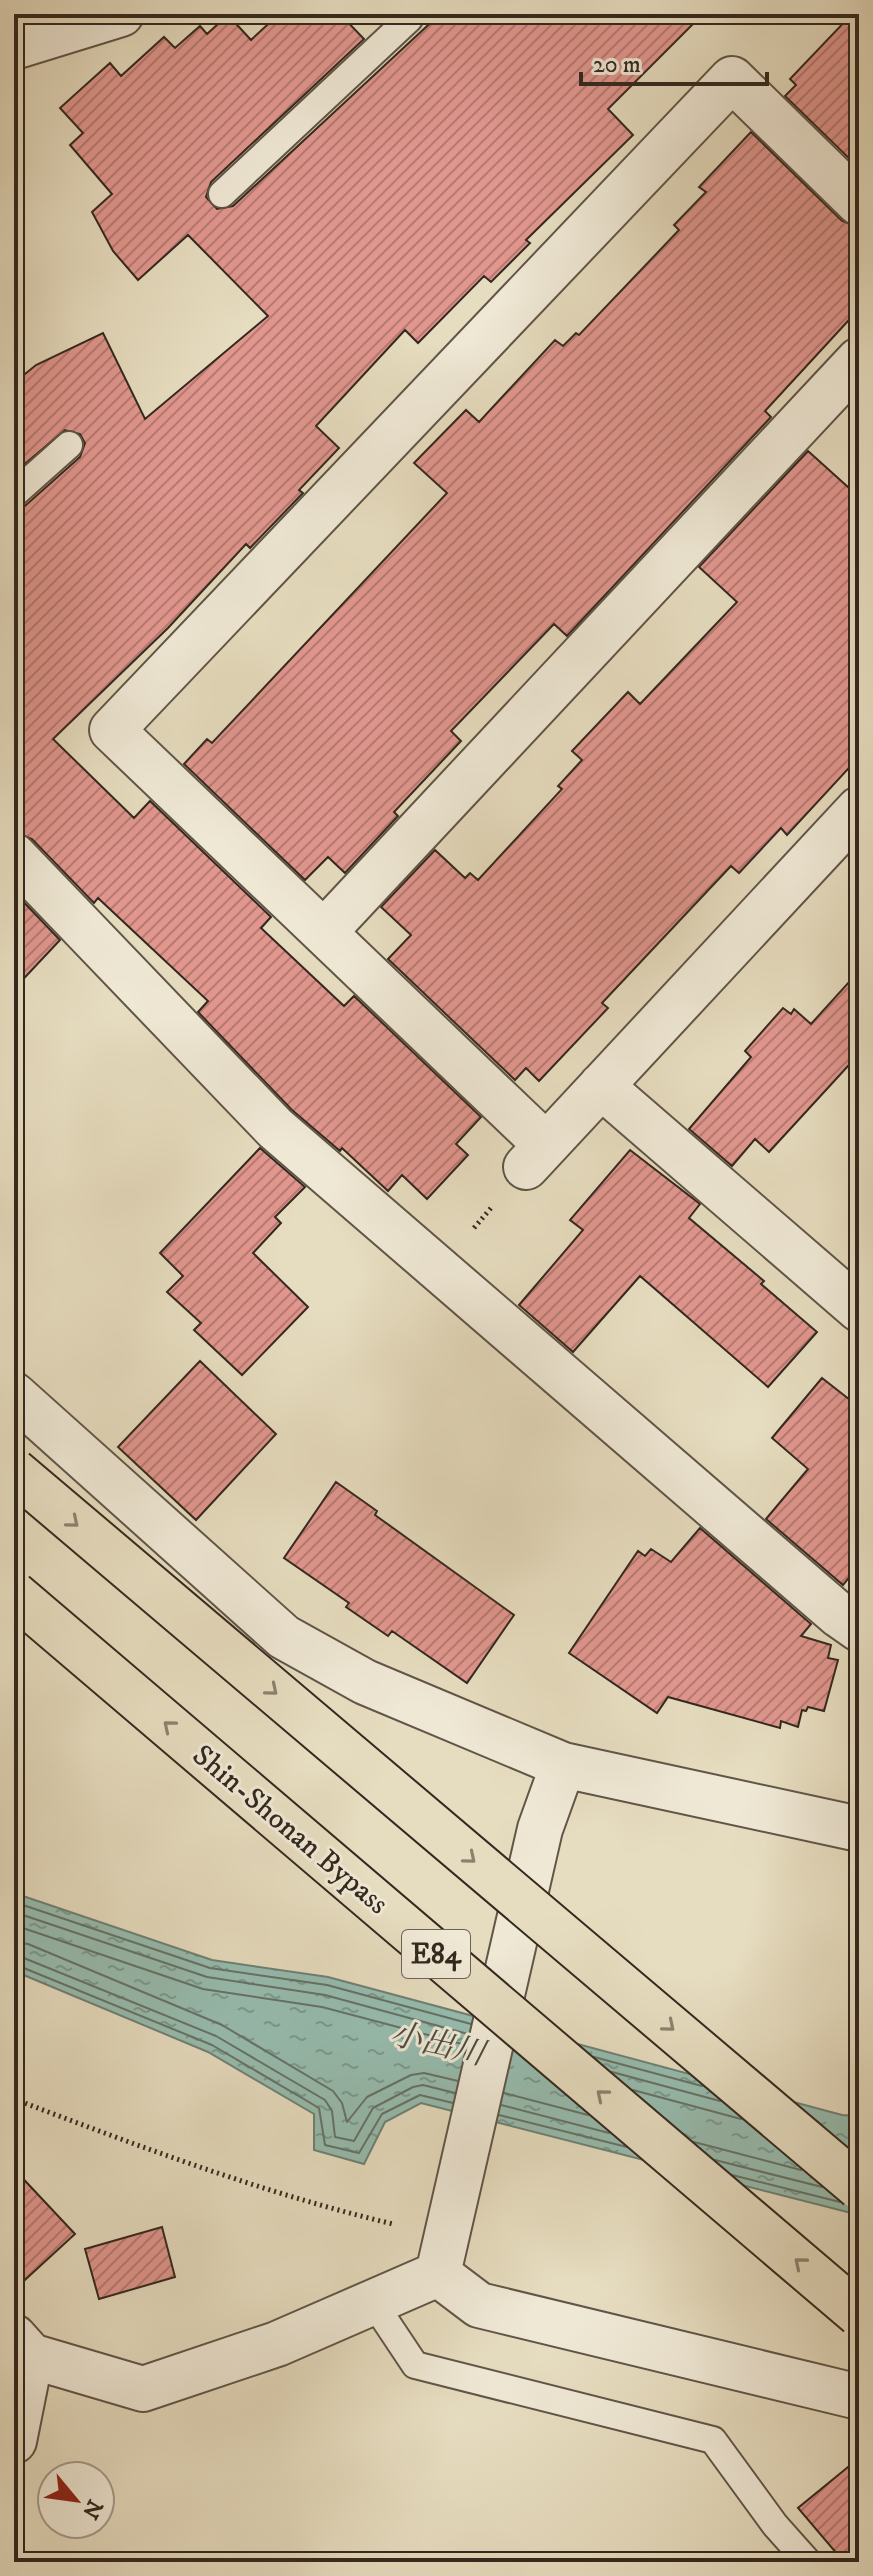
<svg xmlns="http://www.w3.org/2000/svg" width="873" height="2576" viewBox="0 0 873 2576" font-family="'IM FELL DW Pica','Noto Serif JP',serif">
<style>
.water{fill:url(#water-ripples);stroke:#6e8175;stroke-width:2}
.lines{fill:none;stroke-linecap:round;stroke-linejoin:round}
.shore{stroke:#647267;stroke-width:2}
.building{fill:url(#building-hatch);stroke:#33281f;stroke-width:2}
.service-casing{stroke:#605547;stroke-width:30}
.minor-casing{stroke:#605547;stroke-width:48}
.path{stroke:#33281f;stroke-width:5;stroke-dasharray:2 4;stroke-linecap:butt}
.service{stroke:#efe8d5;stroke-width:26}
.minor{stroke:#efe8d5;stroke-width:44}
.motorway-bridge-casing{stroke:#33281f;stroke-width:48;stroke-linecap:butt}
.motorway-bridge{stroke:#e6dcbf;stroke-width:44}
.oneway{stroke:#8c826f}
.labels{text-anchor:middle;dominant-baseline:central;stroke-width:6;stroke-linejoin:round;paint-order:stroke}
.shield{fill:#efe8d5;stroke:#6b6256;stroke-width:2}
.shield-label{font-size:28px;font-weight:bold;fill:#33281f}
.street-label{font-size:30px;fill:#33281f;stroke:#efe8d5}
.water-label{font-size:32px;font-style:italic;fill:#4c4d43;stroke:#efe8d5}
</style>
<defs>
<pattern id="water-ripples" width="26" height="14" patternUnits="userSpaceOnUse" patternTransform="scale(2)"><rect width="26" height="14" fill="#96bcaf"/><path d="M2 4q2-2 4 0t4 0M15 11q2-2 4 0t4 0" fill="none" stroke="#7b998e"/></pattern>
<pattern id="building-hatch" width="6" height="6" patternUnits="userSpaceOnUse" patternTransform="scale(2)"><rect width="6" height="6" fill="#e1968e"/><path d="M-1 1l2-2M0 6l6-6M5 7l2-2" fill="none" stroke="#b77a73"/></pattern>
</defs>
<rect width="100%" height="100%" fill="#e6dcbf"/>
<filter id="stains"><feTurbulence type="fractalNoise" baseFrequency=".0025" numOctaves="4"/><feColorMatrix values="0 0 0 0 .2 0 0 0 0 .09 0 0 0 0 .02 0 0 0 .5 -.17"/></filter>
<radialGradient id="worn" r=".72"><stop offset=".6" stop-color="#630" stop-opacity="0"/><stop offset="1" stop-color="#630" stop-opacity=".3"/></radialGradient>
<path class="water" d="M14,1893l198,67 116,17 514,138 17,1v99l-438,-112 -36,19 -21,42 -50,-14v-36l-106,-62 -194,-81z"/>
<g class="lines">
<path class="shore" d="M14,1902l196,66 117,17 144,39
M14,1912l193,65 118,18 143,39
M14,1925l189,64 119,18 144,38
M14,1942l14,2 194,81 111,66 9,12 5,19 20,-25 44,-22 13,-2 34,8
M14,1954l202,82 109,64 7,11 3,26 19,4 19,-33 40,-21 10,-2 32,8
M14,1964l198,81 107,63 6,37 34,8 23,-39 38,-19 33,8
M594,2057l108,29
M612,2072l108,29
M633,2090l108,29
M504,2093l84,22
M501,2105l108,28
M499,2115l128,32
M694,2142l107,28
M715,2160l107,27
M732,2175l108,27"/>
</g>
<path class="building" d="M279,14h61l24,25 -153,143 -5,15 11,12 16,-3 207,-192h263l-95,95 25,26 -107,105 4,3 -39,39 -7,-6 -66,67 -13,-13 -89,96 23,22 -40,42 4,3 -53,55 -4,-4 -78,84 -115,111 81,79 16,-17 121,116 -10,11 83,78 10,-10 127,121 -25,27 12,11 -41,44 -25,-24 -14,16 -46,-43 -2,3 -48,-41 -94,-98 10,-11 -110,-103 -4,5 -62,-64 -18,-7v-322l11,-4 55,-49 5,-14 -5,-9 -15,-4 -51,43v-90l22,-18 67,-32 42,86 123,-103 -80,-81 -50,45 -25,-29 -21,-39 20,-18 -42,-49 13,-12 -23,-25 50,-45 11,13 43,-39 11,11 25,-22 7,8 21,-19 23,25z
M852,14h7v154l-74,-72 11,-11 -6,-6z
M751,132l91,89 17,6v82l-94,102 6,6 -204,219 -13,-12 -103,107 10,10 -67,71 4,4 -53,57 -17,-16 -23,23 -121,-116 23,-25 5,4 235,-250 -33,-30 52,-53 13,12 76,-82 8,6 13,-13 3,2 100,-105 -5,-5 32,-33 -7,-5z
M808,451l51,46v260l-72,78 -6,-7 -42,45 -8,-7 -129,137 6,5 -69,73 -13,-13 -11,12 -127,-121 23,-24 -30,-28 54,-57 30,28 5,-5 8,7 84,-91 -4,-3 24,-26 -10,-9 56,-59 12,12 97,-102 -38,-35z
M14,892l46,48 -46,49z
M859,971v83l-90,98 -14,-13 -23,27 -43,-37 62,-72 -6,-6 38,-43 8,6 3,-5 17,15z
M260,1148l45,39 -30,30 6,6 -28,30 55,54 -66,68 -48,-45 7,-7 -34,-31 16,-16 -23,-23z
M630,1150l70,54 -11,14 75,63 -3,3 56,48 -49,55 -128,-111 -67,76 -54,-47 64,-75 -13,-10z
M200,1361l76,73 -80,86 -78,-73z
M822,1378l37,29v158l-16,20 -77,-66 42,-50 -36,-31z
M336,1482l41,29 -2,4 139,100 -47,68 -75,-52 -4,5 -42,-29 3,-4 -65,-45z
M700,1528l111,96 -10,12 30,9 -3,13 10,2 -14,51 -16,-4 -2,4 -4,-1 -4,17 -17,-6 -1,7 -112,-31 -11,16 -88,-60 69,-102 7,5 6,-7 20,13z
M14,2169l61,65 -61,56z
M162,2227l13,50 -76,22 -14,-50z
M859,2458v104h-15l-46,-54z"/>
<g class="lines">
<g class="service-casing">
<path id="service" d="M222,194l187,-175 -1,-5
M14,494l55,-49
M373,2302l42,63 298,75 62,85 33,37"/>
</g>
<g class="minor-casing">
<path id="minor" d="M14,47l107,-33
M14,856l261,272 564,487 20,14
M324,932l535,-572
M601,1086l258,223
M546,1145l-434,-415 620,-651 127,124
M526,1167l333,-358
M14,1395l270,242 81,45 198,83 -23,64 -102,445 41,31 380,92
M563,1765l296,64
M14,2337l17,19 112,33 134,-45 161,-70
M14,2441l17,-85"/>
</g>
<path class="path" d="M474,1228l17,-20
M14,2099c124,47 249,94 379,125"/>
<use href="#service" class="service"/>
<use href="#minor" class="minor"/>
<g class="motorway-bridge-casing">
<path id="motorway-bridge" d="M14,1471l845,716
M14,1594l845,720"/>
</g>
<use href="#motorway-bridge" class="motorway-bridge"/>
</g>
<defs><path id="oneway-chevron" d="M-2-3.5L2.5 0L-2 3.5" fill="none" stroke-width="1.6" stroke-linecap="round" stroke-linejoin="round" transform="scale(2)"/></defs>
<g class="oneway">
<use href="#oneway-chevron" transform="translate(73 1522) rotate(40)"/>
<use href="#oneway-chevron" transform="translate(272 1690) rotate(40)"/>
<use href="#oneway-chevron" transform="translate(169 1726) rotate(-140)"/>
<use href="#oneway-chevron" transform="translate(470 1858) rotate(40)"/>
<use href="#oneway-chevron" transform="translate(669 2026) rotate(40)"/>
<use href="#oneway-chevron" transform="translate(602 2095) rotate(-140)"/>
<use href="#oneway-chevron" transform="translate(800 2263) rotate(-140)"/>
</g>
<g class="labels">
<rect class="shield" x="402" y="1930" width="68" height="48" rx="6"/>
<g class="shield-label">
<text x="436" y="1954">E84</text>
</g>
<g class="street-label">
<text transform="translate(290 1830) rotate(40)">Shin-Shonan Bypass</text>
</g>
<g class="water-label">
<text transform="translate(437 2045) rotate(13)">小出川</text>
</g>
</g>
<rect width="873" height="2576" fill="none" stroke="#e6dcbf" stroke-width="48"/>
<rect x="16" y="16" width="841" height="2544" fill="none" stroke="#33281f" stroke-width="4"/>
<rect x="24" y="24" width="825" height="2528" fill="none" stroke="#33281f" stroke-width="2"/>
<g transform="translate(76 2500) rotate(119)"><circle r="38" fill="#efe8d5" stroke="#a49b8c" stroke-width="2"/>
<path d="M0-6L14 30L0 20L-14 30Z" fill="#8f2418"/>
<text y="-12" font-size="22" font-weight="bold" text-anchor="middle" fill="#33281f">N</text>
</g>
<path d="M581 72v12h186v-12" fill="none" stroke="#33281f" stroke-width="4"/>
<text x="593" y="72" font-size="24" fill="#33281f" stroke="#efe8d5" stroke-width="6" paint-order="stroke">20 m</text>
<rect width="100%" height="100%" filter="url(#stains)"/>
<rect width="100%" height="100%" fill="url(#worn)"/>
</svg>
